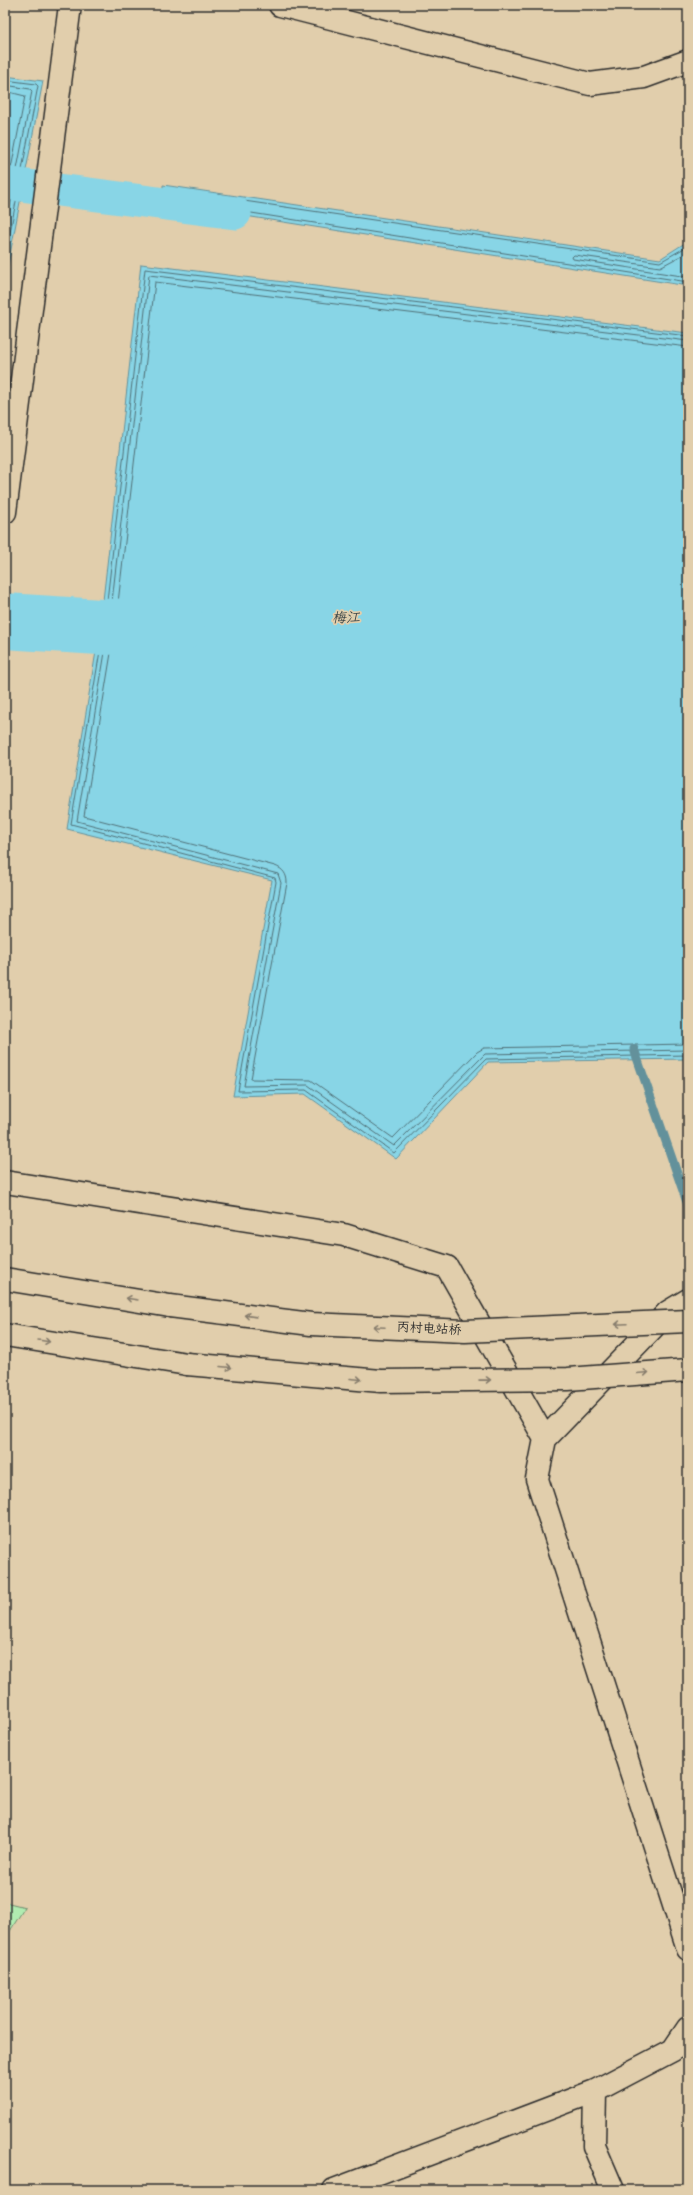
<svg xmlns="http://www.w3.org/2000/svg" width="693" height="2195" viewBox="0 0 693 2195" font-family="Dekko,'LXGW WenKai TC',sans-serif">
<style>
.green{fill:#b0ecb1;stroke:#6e8c6e}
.water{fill:#88d5e6;stroke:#63919b}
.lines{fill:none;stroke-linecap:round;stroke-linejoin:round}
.shore{stroke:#506f76;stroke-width:1}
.stream{stroke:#63919b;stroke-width:9}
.canal{stroke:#88d5e6;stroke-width:33}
.river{stroke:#88d5e6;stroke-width:56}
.minor-casing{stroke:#2b2b2b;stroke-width:25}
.tertiary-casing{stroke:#2b2b2b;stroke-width:25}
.primary-casing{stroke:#2b2b2b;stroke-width:25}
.minor{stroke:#e1ceac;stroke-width:22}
.tertiary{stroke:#e1ceac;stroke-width:22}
.primary{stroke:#e1ceac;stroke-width:22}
.primary-bridge-casing{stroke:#2b2b2b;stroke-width:25;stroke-linecap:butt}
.primary-bridge{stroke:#e1ceac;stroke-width:22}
.oneway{stroke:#867c6c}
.labels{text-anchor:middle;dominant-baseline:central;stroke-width:3.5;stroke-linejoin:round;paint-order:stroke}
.street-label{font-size:13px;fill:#2b2b2b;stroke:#e1ceac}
.water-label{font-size:14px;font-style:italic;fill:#394447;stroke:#e1ceac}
</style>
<rect width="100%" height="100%" fill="#e1ceac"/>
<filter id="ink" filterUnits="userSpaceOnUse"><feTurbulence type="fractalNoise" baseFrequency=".025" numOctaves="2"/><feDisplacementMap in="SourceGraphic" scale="8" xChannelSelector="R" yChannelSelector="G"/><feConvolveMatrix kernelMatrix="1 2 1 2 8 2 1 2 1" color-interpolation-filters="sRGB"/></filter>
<g filter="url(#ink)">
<path class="green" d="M5,1902l20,5 -20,32z"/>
<path class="water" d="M5,76l38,5 -38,200z
M163,185l497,74 28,-18v45l-525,-83z
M141,264l547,69v726l-200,3 -92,97 -91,-65 -72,2 39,-216 -205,-51 33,-202z"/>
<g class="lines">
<path class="shore" d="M5,80l31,4 2,2 -33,173
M5,85l25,4 2,2 -27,141
M5,91l20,5 -20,104
M688,246l-28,16 -491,-72 -2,2 2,8 519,82
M688,252l-28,15 -86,-12 -2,2 1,2 115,18
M688,336l-543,-67 -41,358 -33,197 204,54 1,4 -38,209 68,-1 88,63 92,-94 202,-4
M688,341l-539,-66 -40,353 -32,193 201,53 3,9 -37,203 64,-1 86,61 91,-92 203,-4
M688,347l-533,-65 -40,347 -31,187 191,50c8,3 12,8 12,17l-36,196 60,1 82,58 84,-86 7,-4 204,-4"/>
<path class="stream" d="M634,1049l54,156"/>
<path class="canal" d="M5,183l230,30"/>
<path class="river" d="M5,621l95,6 77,-2"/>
<g class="minor-casing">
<path id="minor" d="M5,512l65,-507
M5,1182l339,53 103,32 98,172
M688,1300l-20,12 -123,127 -8,40 151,470
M595,2091l-1,55 19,44
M334,2190l261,-99 78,-41 15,-22"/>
</g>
<g class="tertiary-casing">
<path id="tertiary" d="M280,5l310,79 54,-7 44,-16"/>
</g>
<g class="primary-casing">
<path id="primary" d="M5,1279l165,27
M5,1335l182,29"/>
</g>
<use href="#minor" class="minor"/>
<use href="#tertiary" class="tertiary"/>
<use href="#primary" class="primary"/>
<g class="primary-bridge-casing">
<path id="primary-bridge" d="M170,1306l141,18 154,7 223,-10
M187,1364l194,17 187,-2 120,-9"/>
</g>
<use href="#primary-bridge" class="primary-bridge"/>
</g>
<defs><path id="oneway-shaft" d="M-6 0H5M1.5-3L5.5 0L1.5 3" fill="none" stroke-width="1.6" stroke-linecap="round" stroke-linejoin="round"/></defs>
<g class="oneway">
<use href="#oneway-shaft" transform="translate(132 1299) rotate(-171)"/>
<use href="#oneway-shaft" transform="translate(250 1316) rotate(-172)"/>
<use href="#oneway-shaft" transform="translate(621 1324) rotate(177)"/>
<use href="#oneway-shaft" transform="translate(379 1327) rotate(-177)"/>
<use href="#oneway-shaft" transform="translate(44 1341) rotate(9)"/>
<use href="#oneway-shaft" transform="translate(226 1367) rotate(5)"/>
<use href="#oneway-shaft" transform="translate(643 1373) rotate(-5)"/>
<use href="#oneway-shaft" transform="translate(356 1379) rotate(5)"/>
<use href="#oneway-shaft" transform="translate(485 1380) rotate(-1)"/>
</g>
</g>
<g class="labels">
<g class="street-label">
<text transform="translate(429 1330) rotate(3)">丙村电站桥</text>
</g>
<g class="water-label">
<text transform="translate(346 619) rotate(-2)">梅江</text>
</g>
</g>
<rect width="693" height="2195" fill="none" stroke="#e1ceac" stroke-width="20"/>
<rect x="10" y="10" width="673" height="2175" fill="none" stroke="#2b2b2b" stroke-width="1.5" filter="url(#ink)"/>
</svg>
